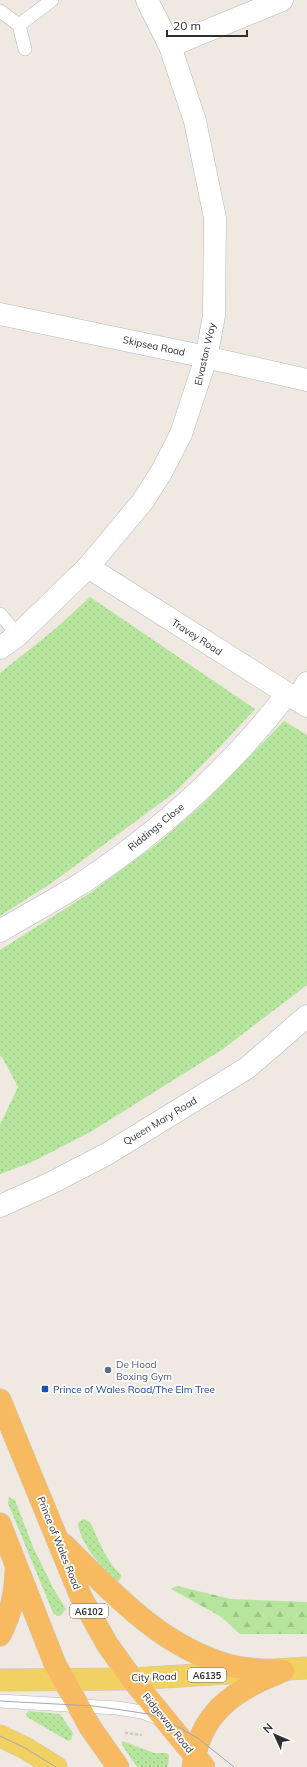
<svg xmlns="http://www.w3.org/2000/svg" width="307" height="1767" viewBox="0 0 307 1767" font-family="Mulish,sans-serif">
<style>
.grass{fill:url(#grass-dots)}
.forest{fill:url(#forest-firs)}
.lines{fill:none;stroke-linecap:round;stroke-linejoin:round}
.service-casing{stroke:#b4b7c1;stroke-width:14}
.minor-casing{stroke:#b4b7c1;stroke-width:23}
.primary-casing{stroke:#c9c9c9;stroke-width:23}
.trunk-casing{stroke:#c9c9c9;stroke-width:23}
.path{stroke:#c9c9c9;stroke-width:2.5;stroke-dasharray:3 2;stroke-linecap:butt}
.service{stroke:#fff;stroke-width:13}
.minor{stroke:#fff;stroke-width:22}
.primary{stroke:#f2d163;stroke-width:22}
.trunk{stroke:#f8ba60;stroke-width:22}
.tram{stroke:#a3a6b8;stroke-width:1}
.service-dot{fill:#5c6f8a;stroke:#fff;stroke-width:1.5}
.transit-dot{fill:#1a4fb4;stroke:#fff;stroke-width:1.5}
.labels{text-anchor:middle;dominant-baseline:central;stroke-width:3.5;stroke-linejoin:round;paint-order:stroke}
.shield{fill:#fff;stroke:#6d6d6d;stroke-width:1}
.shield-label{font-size:9px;font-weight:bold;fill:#2e2e2e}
.street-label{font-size:10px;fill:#2e2e2e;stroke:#fff}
.service-label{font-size:10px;fill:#4e5e75;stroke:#fff;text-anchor:start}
.transit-label{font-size:10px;fill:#164399;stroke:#fff;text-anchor:start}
</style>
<defs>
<pattern id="grass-dots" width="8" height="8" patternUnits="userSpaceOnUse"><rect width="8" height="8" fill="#b6e59e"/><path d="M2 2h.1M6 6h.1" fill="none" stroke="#9dc588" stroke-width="1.8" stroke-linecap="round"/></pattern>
<pattern id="forest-firs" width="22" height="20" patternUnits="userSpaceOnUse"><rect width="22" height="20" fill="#b6e59e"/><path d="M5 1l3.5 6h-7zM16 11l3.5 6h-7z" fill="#9dc588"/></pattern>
</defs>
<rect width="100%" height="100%" fill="#efe9e1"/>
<path class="grass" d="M90,597l165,112 -38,41 -43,43 -121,89 -53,34v-243l54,-43z
M284,721l23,14v250l-84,64 -131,82 -60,31 -32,12v-49l18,-38 -16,-30 -2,-1v-106l90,-57 67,-49 47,-41z
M9,1497l6,3 18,47 20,41 13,21 -6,7h-3l-4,-3 -45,-110z
M83,1519c3,1 6,2 8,5 9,19 14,35 30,51l-1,5 -3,1 -3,-3c-15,-15 -33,-32 -36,-55z
M29,1711l31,3 13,19 -2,7 -3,1 -5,-3 -36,-21 -1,-3z
M122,1741l32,12h13l2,3 -1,11h-31l-15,-22z"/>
<path class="forest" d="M177,1586l54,13 76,3v32h-67l-20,-18 -49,-27z"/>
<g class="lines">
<g class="service-casing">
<path id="service" d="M0,11l19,14
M25,49l-6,-24 33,-25
M0,614l18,21
M0,1701l117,7 25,4 20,8"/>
</g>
<g class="minor-casing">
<path id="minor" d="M170,46l112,-46
M0,314l192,40 115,26
M88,567l219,139
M0,648l18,-13 70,-68 55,-66 19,-30 19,-37 25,-76 8,-42 1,-98 -20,-97 -25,-75 -23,-46
M297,700l10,-17
M0,931c27,-16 55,-31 82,-48 77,-51 148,-115 205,-189
M0,1206l49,-22 58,-30 140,-86 60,-52"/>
</g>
<g class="primary-casing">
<path id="primary" d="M0,1680l132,-1 175,-11
M0,1736l25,12 31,19"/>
</g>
<g class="trunk-casing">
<path id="trunk" d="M0,1400l81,197 26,47 25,35 72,88
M0,1524l55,140 35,63 28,40
M63,1544c49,48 97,102 165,121 18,5 36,5 55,6
M0,1635c11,-21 15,-40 16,-64
M193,1767c6,-52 39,-76 85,-94"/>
</g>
<path class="path" d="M125,1733l17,2"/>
<use href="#service" class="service"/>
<use href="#minor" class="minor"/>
<use href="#primary" class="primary"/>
<use href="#trunk" class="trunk"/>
<path class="tram" d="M0,1701l94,5 55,8 24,10 26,15 35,28
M0,1736l25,12 31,19"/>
</g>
<circle class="service-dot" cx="108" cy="1370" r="4"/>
<rect class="transit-dot" x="41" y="1385" width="8" height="8" rx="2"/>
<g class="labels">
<g class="shield">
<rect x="70" y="1604" width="38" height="14" rx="3"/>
<rect x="188" y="1668" width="38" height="14" rx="3"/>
</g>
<g class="shield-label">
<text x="89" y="1611">A6102</text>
<text x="207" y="1675">A6135</text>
</g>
<g class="street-label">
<text transform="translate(154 346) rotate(12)">Skipsea Road</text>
<text transform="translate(205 354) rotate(-77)">Elvaston Way</text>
<text transform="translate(197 637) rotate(33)">Travey Road</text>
<text transform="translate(156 827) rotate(-39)">Riddings Close</text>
<text transform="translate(160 1121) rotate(-31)">Queen Mary Road</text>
<text transform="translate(59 1543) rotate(68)">Prince of Wales Road</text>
<text transform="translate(154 1677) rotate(-2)">City Road</text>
<text transform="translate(168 1723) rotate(51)">Ridgeway Road</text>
</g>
<g class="service-label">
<text x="116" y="1364">De Hood<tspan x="116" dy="12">Boxing Gym</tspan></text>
</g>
<g class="transit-label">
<text x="53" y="1389">Prince of Wales Road/The Elm Tree</text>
</g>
</g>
<g transform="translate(275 1735) rotate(314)" stroke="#ffffff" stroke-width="3" paint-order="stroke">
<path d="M0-3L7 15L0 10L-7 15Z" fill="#2e2e2e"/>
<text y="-6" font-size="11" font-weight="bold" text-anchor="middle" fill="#2e2e2e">N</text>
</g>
<path d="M167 30v6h80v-6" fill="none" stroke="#2e2e2e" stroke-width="2"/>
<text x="173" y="30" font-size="12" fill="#2e2e2e" stroke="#ffffff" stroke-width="3" paint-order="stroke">20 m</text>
</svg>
